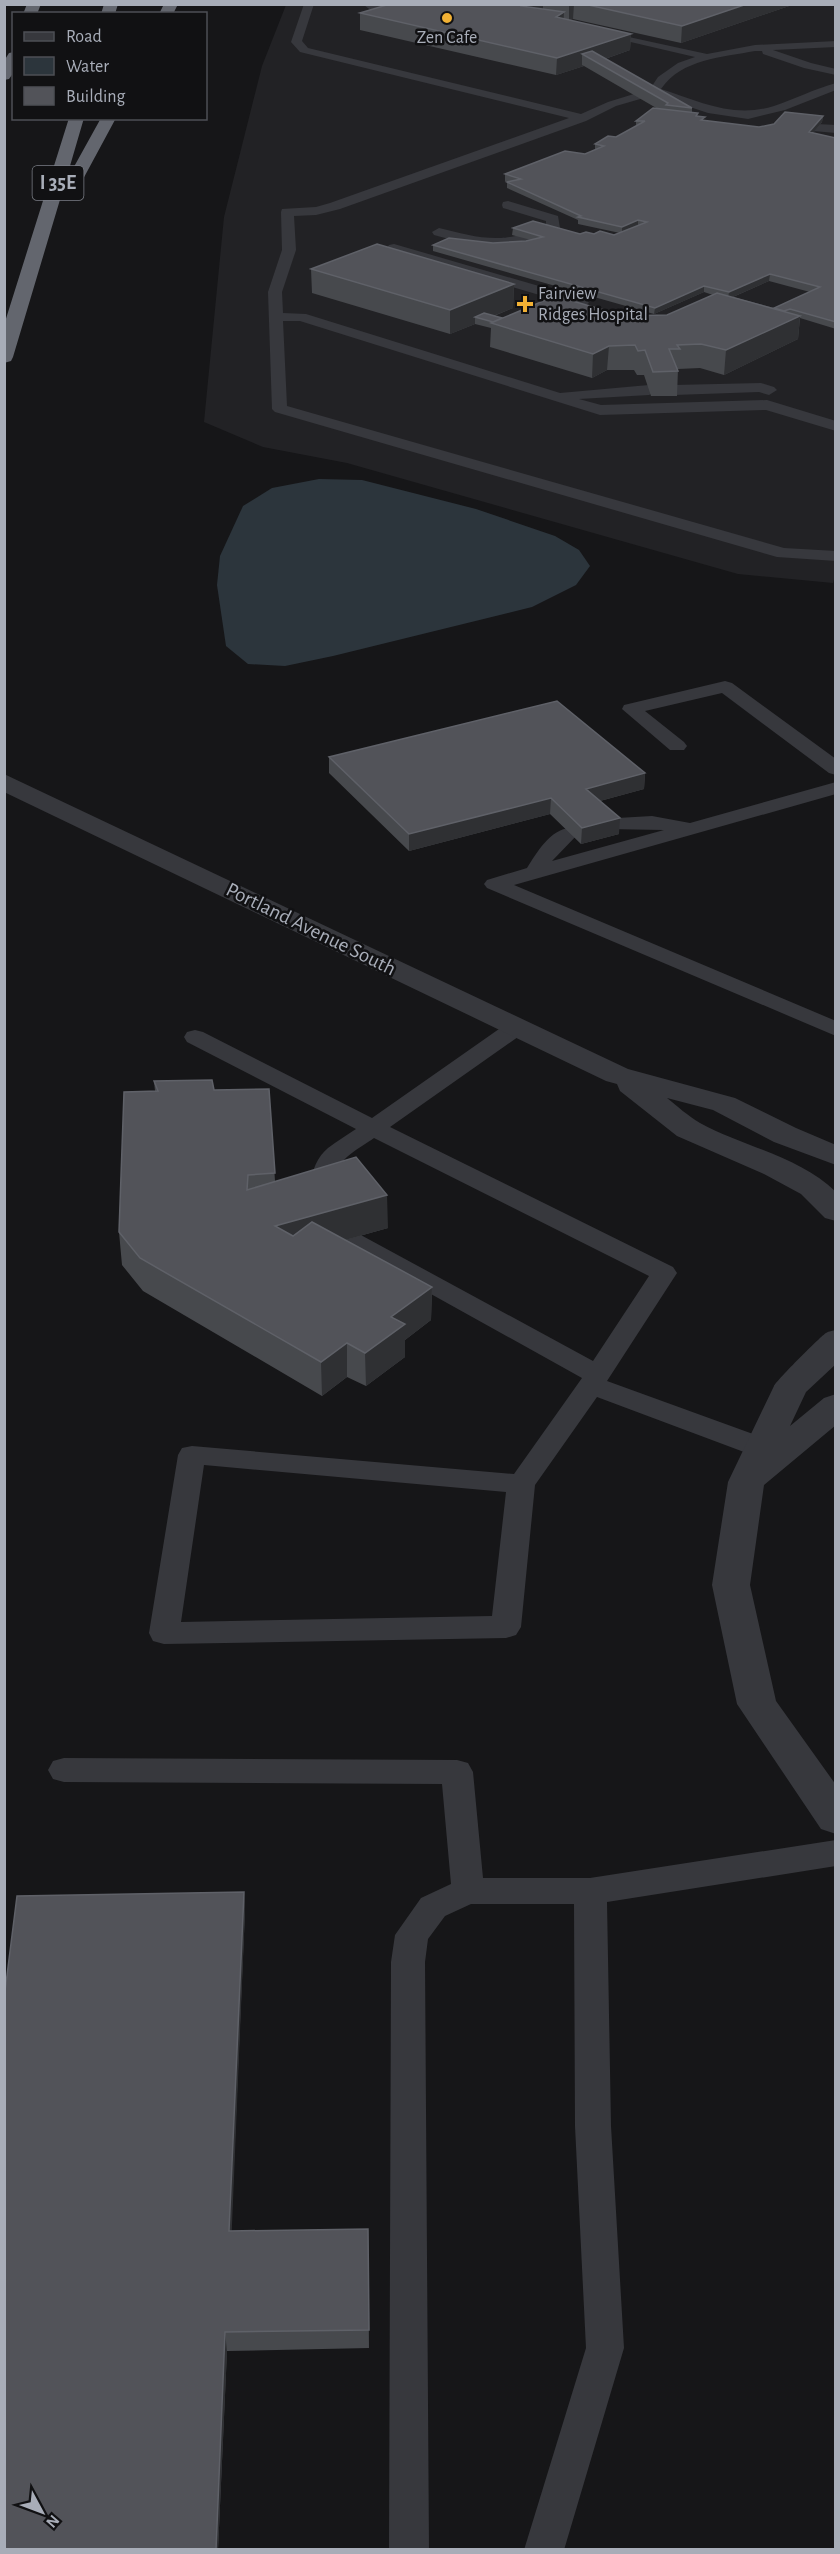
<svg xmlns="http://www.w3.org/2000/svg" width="840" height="2554" viewBox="0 0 840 2554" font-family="'Alegreya Sans',sans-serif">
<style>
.built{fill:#222225}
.water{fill:#2c353c}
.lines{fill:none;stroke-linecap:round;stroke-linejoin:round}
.service{fill:#37383d;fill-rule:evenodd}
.minor{fill:#37383d;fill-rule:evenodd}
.tertiary{fill:#37383d;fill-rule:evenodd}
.motorway{fill:#63666e;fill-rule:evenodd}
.wall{fill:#47494d;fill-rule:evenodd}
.shaded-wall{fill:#2f3033}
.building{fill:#525359;stroke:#5f6168;stroke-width:1.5}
.poi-dot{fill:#f2b134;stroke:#111113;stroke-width:2}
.labels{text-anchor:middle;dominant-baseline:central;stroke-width:5;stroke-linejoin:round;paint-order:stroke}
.far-poi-label{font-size:18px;fill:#a8adb8;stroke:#111113}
.shield{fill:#111113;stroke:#7b7e86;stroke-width:1.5}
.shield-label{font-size:20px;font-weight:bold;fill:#a8adb8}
.street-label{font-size:21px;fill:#a8adb8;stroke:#111113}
</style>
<rect width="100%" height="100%" fill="#161618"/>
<path class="built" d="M286,5h549l1,568 -3,10 -95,-9 -391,-111 -84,-16 -59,-25 20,-205 38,-151z"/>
<path class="water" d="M319,479l43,1 114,29 79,27 24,14 11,16 -14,19 -44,22 -199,49 -48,10 -37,-2 -22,-18 -9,-61 3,-29 23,-50 29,-18z"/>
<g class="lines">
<path class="service" d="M304,4h10l-12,37 6,7 273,66 27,-12 42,-13 8,-12 20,-14 17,-6 -103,-24v-4l115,25 48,-9 81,-4v6l-63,3 38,13 25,6v6l-32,-7 -41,-14 -1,-3h-7c-32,6 -74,8 -94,38 38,12 72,30 113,17 21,-7 40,-17 62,-23v7l-51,20 -37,9 -40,-6 -54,-18 -38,11 -30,15 -246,88 -24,6 -22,1 2,34 -14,42 1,21 23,1 254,79 89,-8 8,5 -8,5 -70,4 22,6 166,-5 69,21v10l-70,-21 -166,5 -300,-94h-17l4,85 497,142 52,3v10l-59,-4 -502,-145 -3,-3 -4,-117 14,-42 -1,-38 1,-3 34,-2 14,-4 239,-85 -269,-66 -9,-10z
M363,4h12l13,5 42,-5c-18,14 -50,17 -67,0z
M817,124l19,1v8l-23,-2v-6z
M508,201l50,15 2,12 -9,6h-10l-2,-3 7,-5v-5l-43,-13 -1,-3 1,-3z
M439,228c21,5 41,11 62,10 10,0 25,-6 33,1l-2,3c-34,8 -65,2 -98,-7l-2,-3z
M394,244l193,56 2,3 -7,4 -5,-1 -188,-55 -2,-3 2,-3z
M761,383l13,4 3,3 -8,5 -10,-3 -85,3 -8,-5 8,-5z
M725,681l7,2 104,76v16l-7,-2 -107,-80 -77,18 39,31 3,4 -3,4h-14l-48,-41 2,-4z
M836,782v12l-322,91 322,136v15l-349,-148 -3,-4 3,-4 40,-12c10,-16 27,-45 49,-39l3,4 -27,28 112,-31 -57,-1 -7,-2 -3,-4 3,-4 52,-3 38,7z
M517,1020l8,2 3,5 -3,5 -135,95 283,140 4,6 -70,108 165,60 4,7 -4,7 -10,2 -10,-2 -155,-58 -62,88 -14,142 -5,8 -10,3 -342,6 -11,-3 -4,-8 29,-178 4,-7 10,-2 322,28 68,-96 -241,-134 -4,-5 4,-5 9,-3 9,3 234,127 56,-85 -275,-138c-14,10 -36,20 -39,39 -1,10 5,18 -1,27l-9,2 -9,-2c-11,-16 -3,-44 12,-56 9,-7 19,-13 28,-19l-169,-87 -3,-5 3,-5 8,-2 8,2 169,86 137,-96zM204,1465l302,27 -14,124 -311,6z
M64,1758l393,2 11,3 5,9 10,106h107l246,-38v26l-229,36 4,224 13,222 -60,202h-40l62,-202 -11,-222 -1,-222h-103l-26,12 -17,23 -3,23 4,588h-40l2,-588 4,-27 26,-37 30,-14 -9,-100 -378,-2 -11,-3 -5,-9 5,-9z"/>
<path class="minor" d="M836,1330v34l-30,28 -16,34 34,-28 12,-4v31l-72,60 -14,100 26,116 60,84v49l-15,-5 -84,-125 -25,-119 16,-103 46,-96c3,-6 48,-51 52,-53 3,-2 6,-2 10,-3z"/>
<path class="tertiary" d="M4,774l624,295 107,29 61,30 40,17v20l-62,-23 -61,-32 -46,-12c10,8 21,18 33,25 44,24 99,33 136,69v29l-11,-3 -24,-24 -37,-20 -87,-38 -57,-45 -3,-7 -11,-3 -602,-289z"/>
<path class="motorway" d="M27,4h14l-4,10h-14z
M104,4h14l-3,10h-14z
M164,4h14l-5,10h-14z
M14,52v20l-5,7 -5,1v-19l5,-8z
M69,118h15l-19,65 36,-65h15l-41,76 -6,2 -7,-3 -49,164 -2,4 -7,2v-38z"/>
</g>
<path class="wall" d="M390,4h405l-114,39 -108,-24 -4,1 62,14 -1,16 -25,9 87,49v5l13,8 54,6 64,-11 -1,6 -9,11 23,5v191l-36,-11 -2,21 -74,36 -24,-7 -22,1 -1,27h-26l-7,-21h-7l-3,-5h-27l-15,8 -102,-31 1,-19 -16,-4 -25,10 -138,-41 -1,-24 203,15 -1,24 -19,8 8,2 165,-3 46,-20 -9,-3 -50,22 -221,-63v-6l60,-2 33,-2 5,-1 -19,-5 1,-7 67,6 34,1 6,-2 -42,-9v-4l-71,-32v-6h2l-4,-1v-7l80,-20 10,-4v-6l21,-7 20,-11v-5l22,-12 -74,-43 -28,9 -196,-45v-17zM769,281l41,11 -36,16 -41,-11z
M329,757l316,16 -1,16 -44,12 19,33 -38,10 -31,-30 -141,37 -80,-78z
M154,1081l60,9 55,-1 6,92 113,47 -43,12 87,47 -1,33 -26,20v17l-39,29 -19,-9 -25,19 -179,-105 -21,-26 -3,-33 36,-141z
M244,1892l1,19 -14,320 137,-2 1,119 -142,3 -9,199h-214z"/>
<path class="shaded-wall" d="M522,4h21v12l-22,-10z
M569,4h5l-1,15 -4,1z
M747,4h48l-114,39 1,-17z
M564,12l-1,16 -7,-11z
M631,34l-1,16 -34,12 -14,-8v11l2,1 -28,9 1,-17z
M823,116l-1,6 -13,16v-6z
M638,220v7l-16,6v-6z
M770,274l-1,7 -41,18 1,-7z
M514,284l-1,24 -28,11 -10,-2v7l-25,10v-24z
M704,286v6l-50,22 1,-6z
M800,316l-2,23 -74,36 2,-25z
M609,346l-2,24 -15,8 1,-24z
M645,773l-1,16 -59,16 1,-16z
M551,798l-1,16 -141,37v-17z
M620,818l-1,16 -38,10 1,-16z
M387,1195l1,33 -111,31 -2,-33z
M432,1287l-1,33 -26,20v17l-39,29 -1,-33 26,-36z
M347,1343v34l-25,19 -1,-34z
M244,1892l1,19 -14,338 -2,-18z
M225,2332l2,19 -9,199h-2z"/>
<path class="building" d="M390,4h132l-1,2 43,6 -8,5 75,17 -74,24 -197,-45z
M584,4h163l-65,22z
M592,51l100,57 -26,-3 2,-2 -86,-49z
M653,108l45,5 -2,3 9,1 -4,3 58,7 15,-3 11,-12 38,4 -14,16 27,6v184l-46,-13 -6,2 -10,-3 46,-21 -50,-13 -41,18 -25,-6 -49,22 -222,-63 16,-7 44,5 33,-2 17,-4 -30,-9 20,-7 47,13 6,-2 8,2 6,-3 14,4 33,-13 -9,-2 -16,7 -44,-10 3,-1 -74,-34 14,-3 -16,-5 60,-23 20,3 19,-8 -9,-2 13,-8 8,1 29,-16h-9z
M377,244l137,40 -64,26 -139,-41z
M717,293l83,23 -74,34 -25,-6 -24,1 3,4h-11l9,22 -25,1 -8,-22 -7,1 -3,-6 -26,1 -16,8 -102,-31 64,-27 70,20 42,-1z
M484,313l18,5 -9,4 -18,-5z
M557,701l88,72 -59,16 34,29 -38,10 -31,-30 -142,36 -80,-77z
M212,1080l2,10 55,-1 6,84 -27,2 -1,15 109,-33 31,38 -112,31 18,10 19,-14 120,65 -41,30 14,7 -40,29 -18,-10 -26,19 -181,-104 -21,-26 5,-140 34,-1 -4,-10z
M244,1892l-15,339 139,-2 1,101 -144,2 -9,218h-212v-551l13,-103z"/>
<g class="poi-dot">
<circle cx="447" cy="18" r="6"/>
<path d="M522 295h6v6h6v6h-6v6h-6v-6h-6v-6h6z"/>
</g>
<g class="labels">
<g class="far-poi-label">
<text x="447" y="38">Zen Cafe</text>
<text x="538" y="294" text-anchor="start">Fairview<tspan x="538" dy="21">Ridges Hospital</tspan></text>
</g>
<rect class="shield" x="32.5" y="166" width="51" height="34" rx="4.5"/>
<g class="shield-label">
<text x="58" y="183">I 35E</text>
</g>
<g class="street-label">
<text transform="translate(311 929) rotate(26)">Portland Avenue South</text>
</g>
</g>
<rect width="840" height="2554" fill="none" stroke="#a8adb8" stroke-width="12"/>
<rect x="12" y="12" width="195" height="108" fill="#111113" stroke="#4d4f55" stroke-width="1.5"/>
<rect x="24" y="32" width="30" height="9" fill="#37383d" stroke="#4d4f55" stroke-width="1.5"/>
<text x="66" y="42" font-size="18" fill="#a8adb8">Road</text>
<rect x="24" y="57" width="30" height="18" fill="#2c353c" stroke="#4d4f55" stroke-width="1.5"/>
<text x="66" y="72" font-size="18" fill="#a8adb8">Water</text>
<rect x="24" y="87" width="30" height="18" fill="#525359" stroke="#4d4f55" stroke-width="1.5"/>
<text x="66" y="102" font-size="18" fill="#a8adb8">Building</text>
<g transform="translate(42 2512) rotate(131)" stroke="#111113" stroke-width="4.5" paint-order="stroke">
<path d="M0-4.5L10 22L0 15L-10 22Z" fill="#a8adb8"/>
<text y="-9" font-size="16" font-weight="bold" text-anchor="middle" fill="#a8adb8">N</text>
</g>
</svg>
